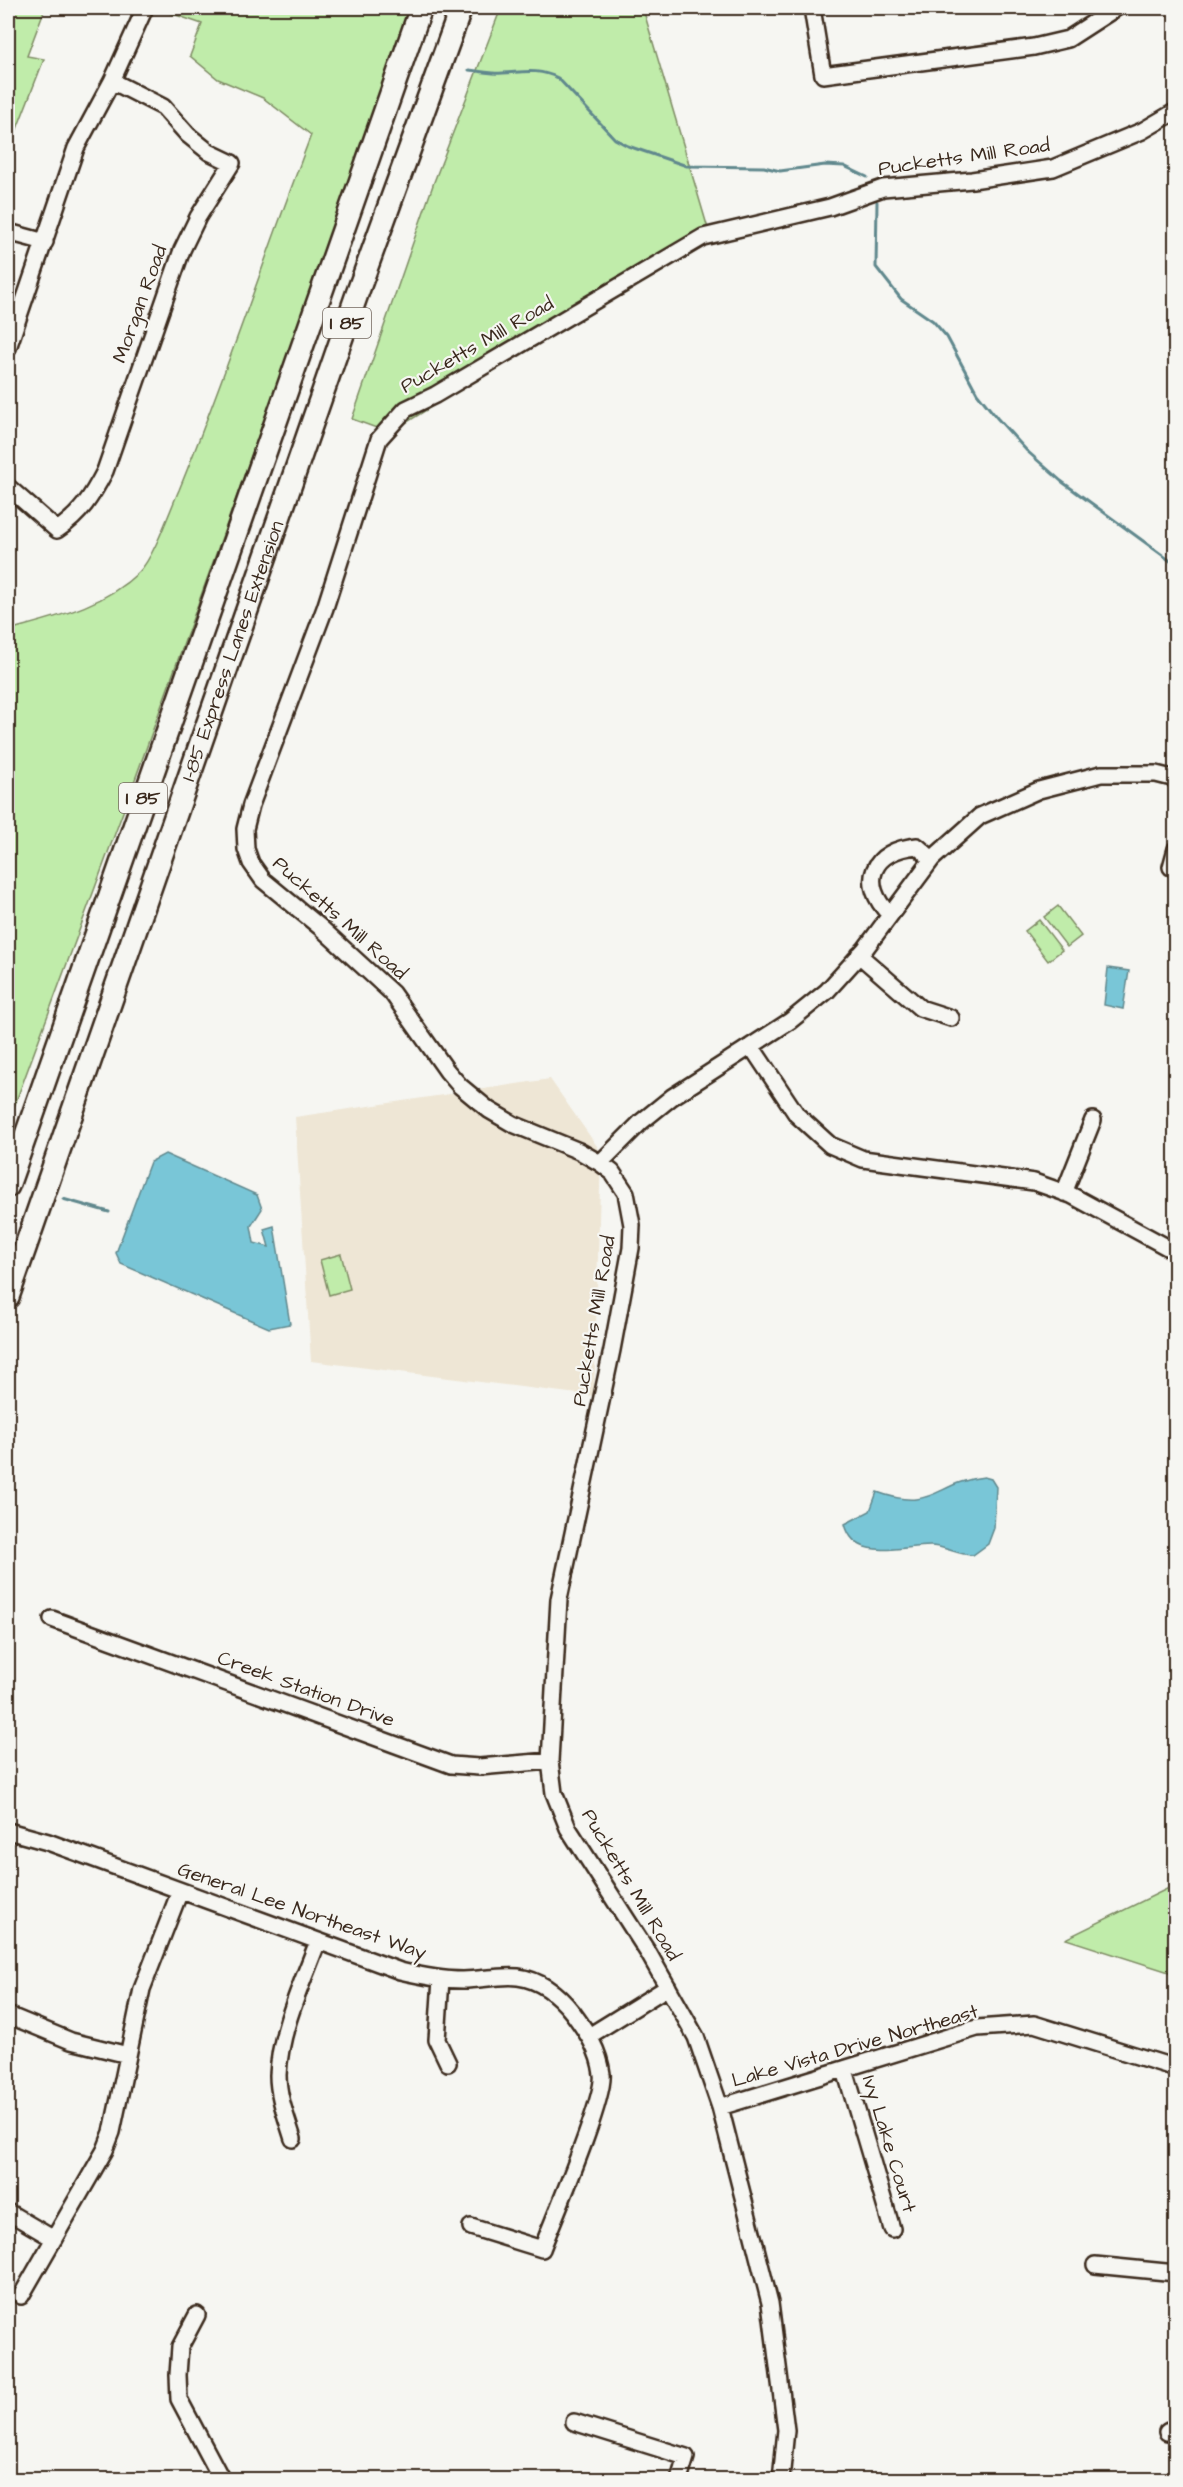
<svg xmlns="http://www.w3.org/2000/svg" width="1183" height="2487" viewBox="0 0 1183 2487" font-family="'Architects Daughter',sans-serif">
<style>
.built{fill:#eee6d5}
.green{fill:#c0ecaa;stroke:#7e8b64;stroke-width:1.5}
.water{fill:#79c6d7;stroke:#60888d;stroke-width:1.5}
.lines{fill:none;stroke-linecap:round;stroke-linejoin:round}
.stream{stroke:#60888d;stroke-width:3}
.minor-casing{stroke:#3b2a1e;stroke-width:20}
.highway-casing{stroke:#3b2a1e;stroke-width:26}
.minor{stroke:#f6f6f2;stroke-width:15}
.highway{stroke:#f6f6f2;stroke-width:21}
.labels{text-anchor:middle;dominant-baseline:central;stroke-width:4.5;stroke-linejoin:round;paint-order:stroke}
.shield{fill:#f6f6f2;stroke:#73675e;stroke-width:1.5}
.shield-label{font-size:18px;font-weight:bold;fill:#3b2a1e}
.street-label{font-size:20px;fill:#3b2a1e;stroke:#f6f6f2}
</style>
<rect width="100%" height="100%" fill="#f6f6f2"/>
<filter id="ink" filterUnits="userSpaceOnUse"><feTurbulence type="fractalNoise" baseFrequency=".0167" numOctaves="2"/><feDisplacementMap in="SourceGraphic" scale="12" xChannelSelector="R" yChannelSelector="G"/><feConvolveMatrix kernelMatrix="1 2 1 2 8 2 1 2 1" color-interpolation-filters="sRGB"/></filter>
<g filter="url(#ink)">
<path class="built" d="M550,1079l51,73 -7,244 -283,-35 -16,-244z"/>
<path class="green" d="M8,8h37l-18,48 17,3 -36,93z
M156,8h256l-275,766 -129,349v-503l8,8c44,-12 89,-23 123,-56 15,-15 31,-62 40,-82 48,-117 87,-237 132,-355l-48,-37 -45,-19 -28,-23 12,-32z
M501,8h136l7,4 65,220 -319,201 -38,-14 82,-237z
M1058,906l23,30 -14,11 -23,-30z
M1039,920l23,30 -14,11 -23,-30z
M341,1254l9,35 -21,6 -9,-35z
M1175,1885v89l-109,-35 1,-1z"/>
<path class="water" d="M1108,968l21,3 -6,38 -19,-4z
M165,1154l92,41 5,14 -11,17 3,17 15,4 -5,-18 10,-3 16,98 -21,4 -148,-64 -5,-11 34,-91z
M984,1477l7,2 5,8 -2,41 -6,16 -15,11c-14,0 -27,-8 -41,-9 -29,-1 -77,18 -87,-22l25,-13 7,-19c57,21 58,-10 107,-15z"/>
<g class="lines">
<path class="stream" d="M469,70c11,1 23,4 34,3 21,-1 35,-5 55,5l57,61 13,7 59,20 77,1 16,4 45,-6 19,1 23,11
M877,202l-1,65 25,32 32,22 14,16 30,56 20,25 30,33 34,30 115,84
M63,1199l46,13"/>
<g class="minor-casing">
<path id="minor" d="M812,8l11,67 211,-28 34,-8 48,-31
M8,232l37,10
M8,348l68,-200 36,-67 33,-73
M8,487l49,43c24,-16 35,-34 48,-59l77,-221 16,-33 34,-54 -23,-11 -21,-17 -25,-28 -51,-26
M1171,867l5,-18
M890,915c-32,-32 -18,-65 27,-69l15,13
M859,955l61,53 31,10
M751,1046l46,69 33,30 33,14 171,23 37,13 105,57
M600,1163l41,-41 31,-25 118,-76 37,-30 38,-42 67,-90 48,-43 59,-26 62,-16h55l20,5
M1064,1193l29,-73
M52,1619l399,146 28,2 71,-6
M8,1831l40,11 352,129c21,5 41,9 63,9 18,0 37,-5 55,-3 23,3 41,18 55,36 14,19 26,37 29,61 4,23 -49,146 -60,175l-71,-22
M441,1979l-4,61 11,23
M8,2015l63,26 57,14
M589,2036l79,-49
M845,2070l47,159
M720,2107l257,-79 57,-4 142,44
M293,2139c-6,-20 -15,-42 -15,-64 2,-46 24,-91 40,-134
M8,2212l46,27
M1095,2265l81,8
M21,2296l84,-146 7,-18 30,-143 38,-98
M197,2315l-17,32 -2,28 1,24 43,81
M574,2422l112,35 -7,23
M1167,2432l9,-5
M781,2480l5,-50 -16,-127 -50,-196 -24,-70 -47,-83 -81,-126 -14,-35 -4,-32 9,-162 53,-249 19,-102 1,-23 -6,-32 -14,-21 -12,-9 -21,-12 -66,-27 -24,-14 -29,-24 -13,-15 -55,-78 -72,-66 -57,-47 -12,-17 -5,-14 -1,-20 6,-24 74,-197 54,-169 27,-30 29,-14 268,-158 127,-30 53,-19 89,-8 81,-12 89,-37 34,-20"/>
</g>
<g class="highway-casing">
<g id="highway">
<path d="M8,1186l413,-1178"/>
<path id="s1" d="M8,1297l349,-1003 104,-286"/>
</g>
</g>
<use href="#minor" class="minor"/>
<use href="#highway" class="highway"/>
</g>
</g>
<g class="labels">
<g class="shield">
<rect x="323" y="308" width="48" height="30" rx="4.5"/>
<rect x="119" y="783" width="48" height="30" rx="4.5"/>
</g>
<g class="shield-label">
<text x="347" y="323">I 85</text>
<text x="143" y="798">I 85</text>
</g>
<g class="street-label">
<text transform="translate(964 157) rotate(-8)">Pucketts Mill Road</text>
<text transform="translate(140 304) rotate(-70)">Morgan Road</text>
<text transform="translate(477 345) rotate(-30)">Pucketts Mill Road</text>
<text stroke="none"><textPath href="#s1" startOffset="684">I-85 Express Lanes Extension</textPath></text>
<text transform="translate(340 918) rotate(42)">Pucketts Mill Road</text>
<text transform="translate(594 1321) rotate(-80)">Pucketts Mill Road</text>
<text transform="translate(306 1689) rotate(20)">Creek Station Drive</text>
<text transform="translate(631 1885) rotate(59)">Pucketts Mill Road</text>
<text transform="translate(302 1911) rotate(19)">General Lee Northeast Way</text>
<text transform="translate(855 2046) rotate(-16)">Lake Vista Drive Northeast</text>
<text transform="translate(889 2144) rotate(73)">Ivy Lake Court</text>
</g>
</g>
<rect width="1183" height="2487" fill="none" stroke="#f6f6f2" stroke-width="30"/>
<rect x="15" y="15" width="1153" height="2457" fill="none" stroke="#3b2a1e" stroke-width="2" filter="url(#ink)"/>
</svg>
